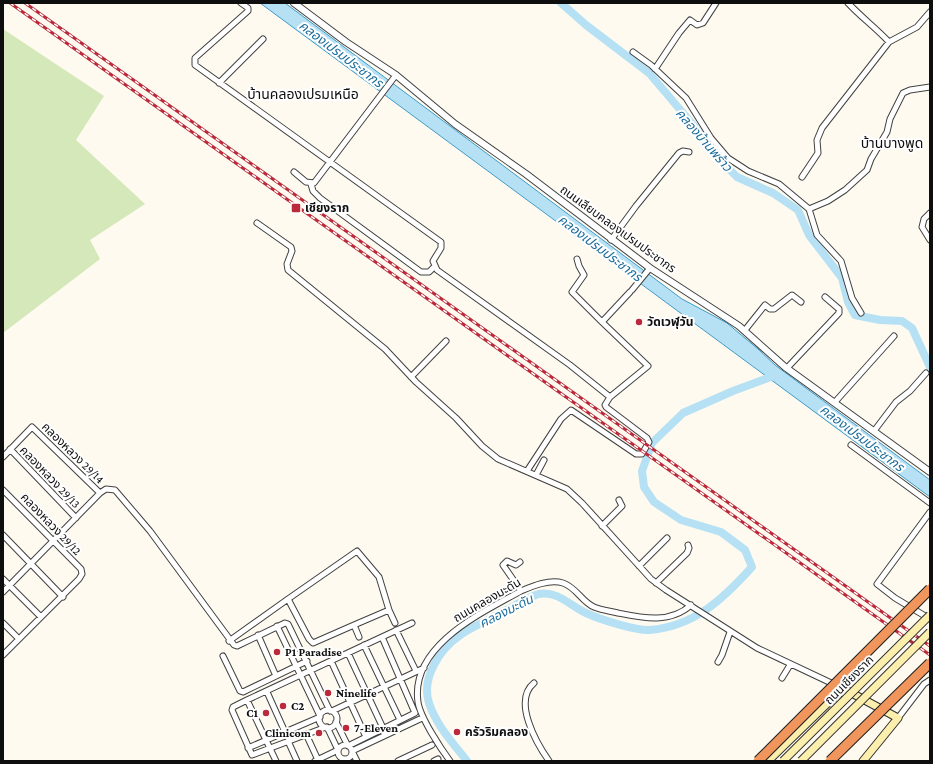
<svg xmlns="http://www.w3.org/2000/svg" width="933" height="764" viewBox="0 0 933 764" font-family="'Crimson Pro','Noto Sans Thai',serif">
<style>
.green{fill:#d5e8ba}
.water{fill:#b6e1f4;stroke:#3f9cc9}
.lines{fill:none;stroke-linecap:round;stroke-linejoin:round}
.river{stroke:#b6e1f4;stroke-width:8}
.minor-casing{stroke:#414141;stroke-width:7}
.tertiary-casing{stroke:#414141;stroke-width:8}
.secondary-casing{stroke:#303030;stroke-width:9}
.minor{stroke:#fff;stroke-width:5}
.tertiary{stroke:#fff;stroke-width:6}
.secondary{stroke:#fceeac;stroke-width:7}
.rail-casing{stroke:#ba2a3b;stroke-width:3}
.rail{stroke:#fff;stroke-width:1.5;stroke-dasharray:4.5;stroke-linecap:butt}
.secondary-bridge-casing{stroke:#303030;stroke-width:9;stroke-linecap:butt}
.motorway-bridge-casing{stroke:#1f1f1f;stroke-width:11;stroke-linecap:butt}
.secondary-bridge{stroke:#fceeac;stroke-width:7}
.motorway-bridge{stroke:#f0955c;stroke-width:9}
.poi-dot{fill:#ba2a3b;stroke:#fff;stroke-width:1.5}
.labels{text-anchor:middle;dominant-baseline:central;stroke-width:4;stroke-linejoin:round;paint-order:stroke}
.poi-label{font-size:12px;font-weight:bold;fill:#0e0e0e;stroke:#fff;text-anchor:start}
.street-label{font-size:12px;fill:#0e0e0e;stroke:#fff}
.water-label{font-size:13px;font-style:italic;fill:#1b6d9c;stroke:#fff}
.quarter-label{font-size:14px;fill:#0e0e0e;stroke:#fff}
</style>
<rect width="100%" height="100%" fill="#fefaef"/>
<path class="green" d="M3,29l101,67 -28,44 69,64 -55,36 10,19 -97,74z"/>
<path class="water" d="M260,3h25l397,296 45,24 31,26 17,16 155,115v17z"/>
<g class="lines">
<path class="river" d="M561,3l25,22 63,48 45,53 22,30 21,21 36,16 25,17 11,25 33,43 6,24 7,13 25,5 22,1 10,7 18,39
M467,761c-14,-18 -31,-36 -38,-58 -8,-24 10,-53 30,-67 9,-7 21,-12 32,-18 9,-4 41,-23 48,-24 20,-3 31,12 47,19 13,6 50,18 64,17 45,-4 73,-31 102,-63l-7,-17 -24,-18 -40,-12 -27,-18 -10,-15 -2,-16 10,-28 31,-30 50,-22 43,-16"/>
<g class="minor-casing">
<path id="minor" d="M241,3l7,5v3l-53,47v7l246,177v6l-8,13 4,9 133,95 40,32
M848,3c13,14 28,25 41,39
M633,52l18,13 35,33 25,40 17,20 20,13 31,13 30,25 8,26 24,26 11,37 9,15
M655,69l24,-36 11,-13 7,5 6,-2 13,-20
M219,83l44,-44
M294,172l12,10 8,1 82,-108
M802,177l16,-24 -1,-13 5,-12 67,-86 28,-15 13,-15
M311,184l2,7 7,7 101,74h8l5,-5
M809,209l19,-8 17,-11 22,-20 4,-11 16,-27 3,-13 13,-26 7,-3 20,-3
M930,213l-6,6 -2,8 8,13
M257,223l34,24 1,4 -5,13 1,6 97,79 31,33 40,36 26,28 16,13 69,30 15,14 69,76 15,11 91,58 89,42
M611,240l25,-34 43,-53 4,-2 6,1
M577,259l2,7 5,9 -12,17 30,30
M632,290l18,-22
M745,330l20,-25 5,4h4l18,-14 9,7
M787,368l52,-55v-4l-14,-12
M411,377l35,-36
M835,402l59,-66
M874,431l22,-29 14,-11 16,-18
M851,445l79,58
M10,449l66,69
M3,457l29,-30 68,66
M527,471l34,-52 10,-9 65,44h6l7,-12 -2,-4 -41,-31 -1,-2 5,-8 38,-31 -46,-44 28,-30
M536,475l8,-15
M3,490l78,79 1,5 -3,5 -76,76
M930,512l-53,72 18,14 35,21
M602,526l20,-20 -3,-6
M3,535l60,62
M520,562l-4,3 -9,-4 -4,4 18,26
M639,566l28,-28
M3,579l38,38
M656,583l31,-30 2,-5 -1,-3
M3,592l97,-99 6,-4 9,1 35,41 84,114 3,1 48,-23 3,1 42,87
M389,610l6,13
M3,623l16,16
M354,625l35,-15 -10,-33 -22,-26 -69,48 21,40 4,4 41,-18 5,12
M277,626l43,90
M396,630l20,41
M258,635l18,41
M229,641l59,-42
M364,645l36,75
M348,653l35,75
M223,656l17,35 3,1 64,-31
M331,661l35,76
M718,662l4,-7 8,-23
M782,678l8,-13
M534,683c-22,18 3,61 15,78
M267,692l18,40
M247,700l29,61
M319 719a9 9 0 1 1 18 0a9 9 0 1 1-18 0Z
M332,711l92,-43
M898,718l26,-34 6,-4
M336,722l12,24 67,-33 -33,-76
M326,727l-74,28 -20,-45 1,-3 14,-7 165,-77
M306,734l12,26
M288,741l9,20
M338 752a7 7 0 1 1 14 0a7 7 0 1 1-14 0Z
M248,748l72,-31
M315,761l23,-11 -11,-23
M357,761l-5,-10 68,-32
M398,761l34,-16
M434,761l4,-2
M450,761c-9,-12 -30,-44 -32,-59 -8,-56 63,-89 103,-111 12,-5 28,-12 42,-8 13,4 19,19 31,24 7,3 16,4 24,6 25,5 52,11 73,-8"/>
</g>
<g class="tertiary-casing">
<path id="tertiary" d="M294,3l52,39 50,33 59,49 71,50 124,94 89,58 46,41 145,105"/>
</g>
<g class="secondary-casing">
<path id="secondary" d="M768,761l68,-66 10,-5 52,28 -35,43"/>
</g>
<use href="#minor" class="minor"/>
<use href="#tertiary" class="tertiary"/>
<use href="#secondary" class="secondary"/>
<g class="rail-casing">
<path id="rail" d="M10,3l920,652
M25,3l905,643"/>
</g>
<use href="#rail" class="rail"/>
<g class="secondary-bridge-casing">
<path id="secondary-bridge" d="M783,761l147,-146
M801,761l129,-129"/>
</g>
<g class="motorway-bridge-casing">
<path id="motorway-bridge" d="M758,761l172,-172
M830,761l100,-98"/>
</g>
<use href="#secondary-bridge" class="secondary-bridge"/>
<use href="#motorway-bridge" class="motorway-bridge"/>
</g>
<g class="poi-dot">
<rect x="291" y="203" width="10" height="10" rx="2"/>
<circle cx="639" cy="322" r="4"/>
<circle cx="277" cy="652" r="4"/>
<circle cx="328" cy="693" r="4"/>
<circle cx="283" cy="706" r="4"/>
<circle cx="266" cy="713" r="4"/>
<circle cx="346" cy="728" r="4"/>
<circle cx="457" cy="732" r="4"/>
<circle cx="319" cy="733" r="4"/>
</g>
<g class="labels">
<g class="poi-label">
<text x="305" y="208">เชียงราก</text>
<text x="647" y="322">วัดเวฬุวัน</text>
<text x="285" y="652">P1 Paradise</text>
<text x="336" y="693">Ninelife</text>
<text x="291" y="706">C2</text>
<text x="258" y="713" text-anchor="end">C1</text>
<text x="354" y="728">7-Eleven</text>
<text x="465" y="732">ครัวริมคลอง</text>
<text x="311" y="733" text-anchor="end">Clinicom</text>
</g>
<g class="street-label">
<text transform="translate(618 229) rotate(36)">ถนนเลียบคลองเปรมประชากร</text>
<text transform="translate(73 453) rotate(44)">คลองหลวง 29/14</text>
<text transform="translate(50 477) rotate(46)">คลองหลวง 29/13</text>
<text transform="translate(51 524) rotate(46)">คลองหลวง 29/12</text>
<text transform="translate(487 600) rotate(-30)">ถนนคลองมะดัน</text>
<text transform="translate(849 680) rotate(-45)">ถนนเชียงราก</text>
</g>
<g class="water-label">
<text transform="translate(341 54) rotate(37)">คลองเปรมประชากร</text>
<text transform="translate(704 140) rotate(49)">คลองบ้านพร้าว</text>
<text transform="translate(600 248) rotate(37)">คลองเปรมประชากร</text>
<text transform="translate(862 438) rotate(37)">คลองเปรมประชากร</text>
<text transform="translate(506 611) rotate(-27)">คลองมะดัน</text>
</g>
<g class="quarter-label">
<text x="303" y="94">บ้านคลองเปรมเหนือ</text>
<text x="892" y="143">บ้านบางพูด</text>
</g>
</g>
<rect width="933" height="764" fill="none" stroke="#0e0e0e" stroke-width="8"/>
</svg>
